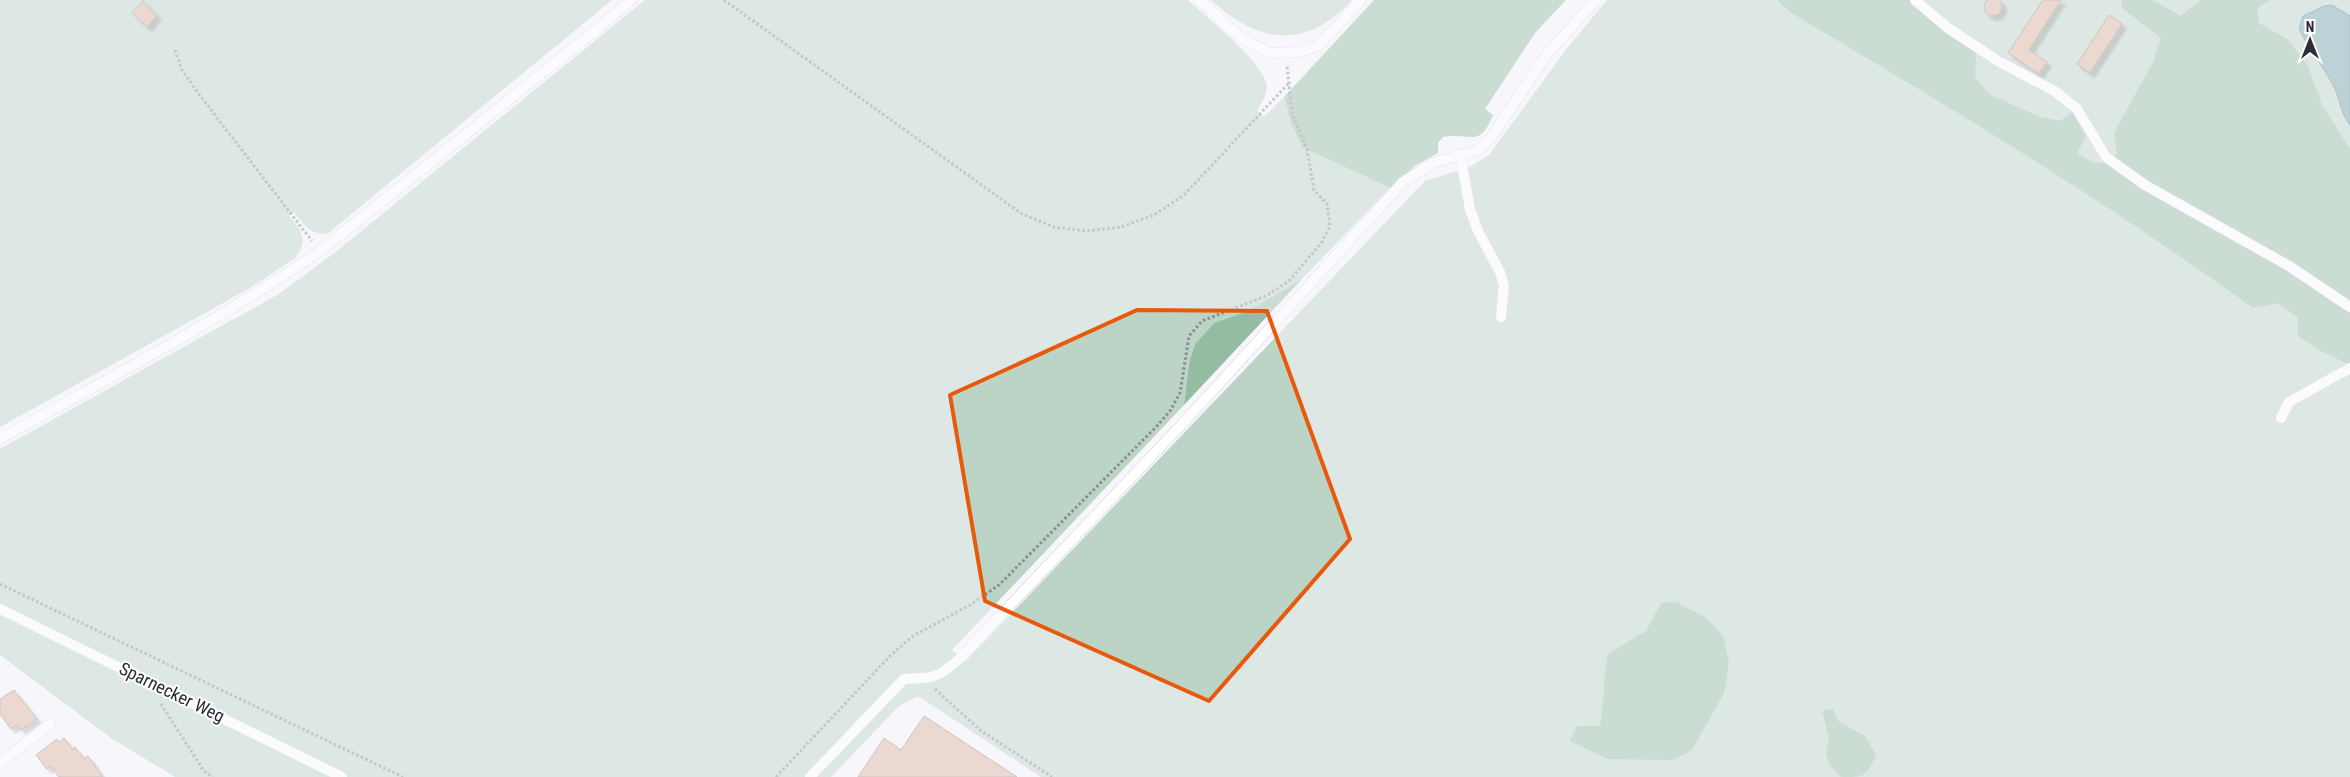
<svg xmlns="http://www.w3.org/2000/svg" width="2350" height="777" viewBox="0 0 2350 777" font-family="'Roboto Condensed',sans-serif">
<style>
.green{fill:#bcd4c5}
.forest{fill:#94bca3}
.water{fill:#72a7aa;stroke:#5d8287}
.building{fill:#dbb39d;stroke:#9e887c;filter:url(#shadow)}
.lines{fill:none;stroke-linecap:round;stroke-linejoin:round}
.lane-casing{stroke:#cecbe2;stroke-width:11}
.path{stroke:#8c8b92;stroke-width:3;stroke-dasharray:2.5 2.5;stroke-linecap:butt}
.lane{stroke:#fff;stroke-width:10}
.marked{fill:none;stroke:#e8590c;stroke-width:4;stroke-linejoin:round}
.labels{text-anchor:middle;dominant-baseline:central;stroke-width:4;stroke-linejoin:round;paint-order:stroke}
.street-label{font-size:18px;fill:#2d2c34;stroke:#fff}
</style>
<defs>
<filter id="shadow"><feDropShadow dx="4.5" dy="4.5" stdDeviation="1" flood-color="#0004"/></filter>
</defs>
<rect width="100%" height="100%" fill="#f7f6fb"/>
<path class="green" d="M0,0h612l-285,234c-17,1 -24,-11 -33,-22l-5,4 10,12 4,12 -2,9 -6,9 -45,30 -250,139z
M645,0h543c17,16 79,65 79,87 -1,10 -6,16 -10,24l7,6 20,-20 7,26 11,24 88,41 -88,91 -54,32 -34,12 -19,21 -6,19 -5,42 -232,245 13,12 460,-481 45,-14 19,-12 79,-108 39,-47h743v777h-1309l-123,-81 -19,10 -68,71h-656l-64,-39 -111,-83v-206l279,-155 58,-43z
M1211,0h141c-45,50 -93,44 -141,0z"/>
<path class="forest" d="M1374,0h192l-31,33 -50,76 8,6c-14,34 -21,17 -50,22l-5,6v10l-23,13 -25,22 -88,-41 -11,-24 -7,-26z
M1777,0h143l56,51 -1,26 14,17 51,23 20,4 12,-9 14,24 -9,17 16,10 17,-1 7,-9 -3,-20 39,-71 8,-24 -39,-30v-8h30l29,16 20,-16h68l-12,8 2,15 28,16 21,27 14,39 28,44v216l-33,-16 -19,-13v-18l-20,-15 -25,5c-147,-107 -303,-201 -460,-294z
M1302,279l-118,126 5,-42 6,-19 19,-21 34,-12z
M1676,602l30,16 17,18 6,27 -5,30 -32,57 -19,10 -65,-1 -38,-18 7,-15h23c5,-24 3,-48 8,-72l38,-23 15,-28z
M1833,709l6,13 26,14 11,19c-10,22 -11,22 -35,22l-11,-11 -4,-12 3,-16 -7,-27z"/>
<path class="water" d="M2332,5l18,11v109c-9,-11 -10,-24 -15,-36 -10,-21 -26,-39 -36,-60l4,-13 21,-10z"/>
<path class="building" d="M1984 7a9 9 0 1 1 18 0a9 9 0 1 1-18 0Z
M2043,0h18l-32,50 18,12 -8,12 -31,-21z
M143,1l14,15 -10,11 -15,-14z
M2109,15l13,9 -32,49 -13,-9z
M14,690l23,29 -16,11 -4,-5 -6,4 -11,-15v-15z
M924,716l93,61h-159l26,-39 17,12z
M64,738l9,12 2,-3 9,12 4,-3 15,21h-44l-8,-11 -4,3 -11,-14 21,-16 2,3z"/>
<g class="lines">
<g class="lane-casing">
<path id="lane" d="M1200,0l40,37 30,16 30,-1 19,-7 42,-45
M1915,0l33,28 50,33 58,31 21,17 29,48 39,28 144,81 61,41
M1460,154l10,55 8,22 22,41 4,13 -3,32
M2281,418l8,-16 61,-34
M0,439c108,-60 218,-118 320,-188l281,-225 30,-26
M0,609l342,168
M0,763l50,-39
M810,777l94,-98c30,-1 35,-1 57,-22l224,-236 218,-239 30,-19 45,-13 13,-12 57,-85 48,-53"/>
</g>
<path class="path" d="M724,0l298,214 32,13 33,4 34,-4 33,-12 30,-20 104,-111
M175,50l7,20 16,23 114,148
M0,584l403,193
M935,689l45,41 72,47
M161,704l43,67 9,6
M776,777l113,-120 24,-21 57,-31 29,-20 157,-158 14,-16 10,-18 9,-57 13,-15 64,-25 23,-15 33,-39 8,-16 -3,-22 -13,-14 -7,-41 -15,-36 -5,-47"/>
<use href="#lane" class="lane"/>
</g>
<path d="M0 0H2350V777H0ZM1137,310l130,1 83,228 -141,162 -224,-100 -35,-206z" fill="#f7f6fb" fill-opacity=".55" fill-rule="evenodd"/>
<path class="marked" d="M1137,310l130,1 83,228 -141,162 -224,-100 -35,-206z"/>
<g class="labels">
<g class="street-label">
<text transform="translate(172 692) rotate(26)">Sparnecker Weg</text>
</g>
</g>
<g transform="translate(2310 40)" stroke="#ffffff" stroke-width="4" paint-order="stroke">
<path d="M0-4L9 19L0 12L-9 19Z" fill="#2d2c34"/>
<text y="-8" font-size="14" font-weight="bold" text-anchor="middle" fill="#2d2c34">N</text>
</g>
</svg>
